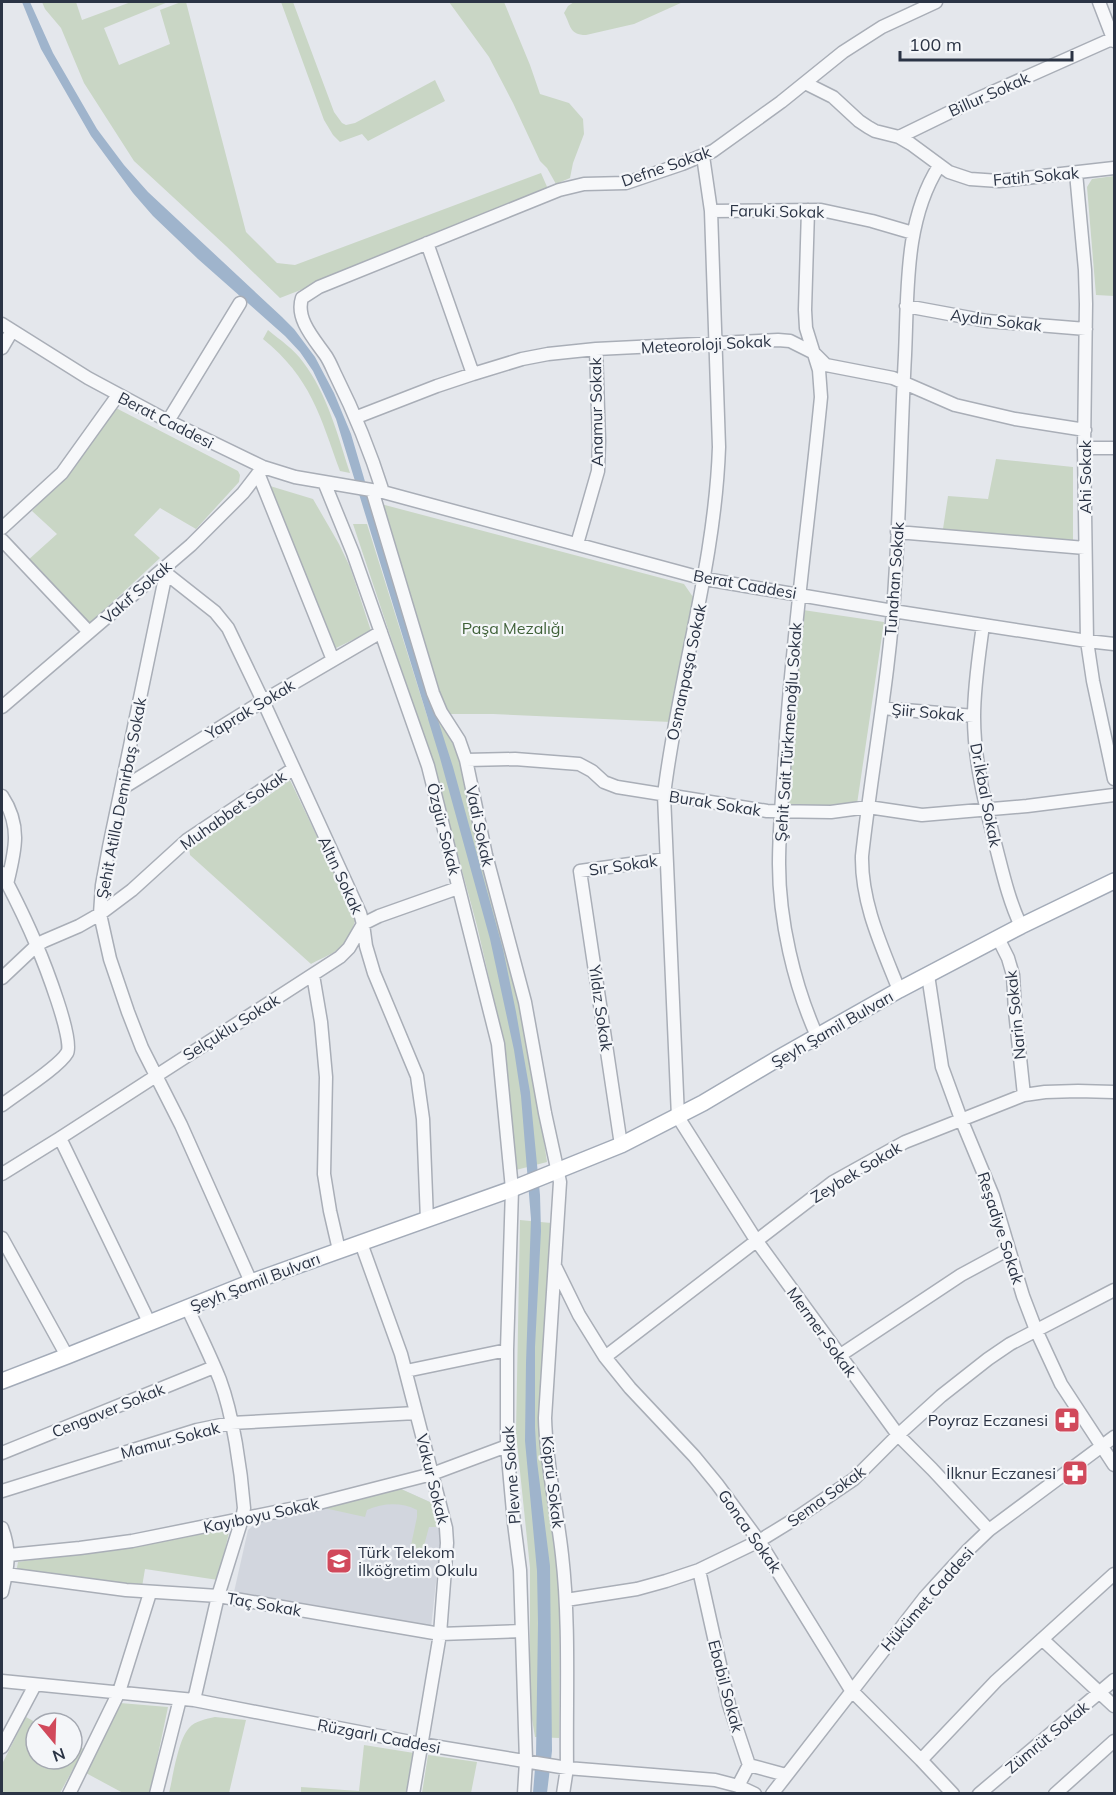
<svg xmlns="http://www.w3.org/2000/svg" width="1116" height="1795" viewBox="0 0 1116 1795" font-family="Mulish,sans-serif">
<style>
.built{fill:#d2d6de}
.green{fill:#c9d6c5}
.water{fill:#9fb4cc}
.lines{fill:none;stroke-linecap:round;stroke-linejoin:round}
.minor-casing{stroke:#a9aeb7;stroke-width:15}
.major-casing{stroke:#a3abb8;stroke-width:18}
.minor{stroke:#f7f8fa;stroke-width:12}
.major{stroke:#fff;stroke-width:15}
.labels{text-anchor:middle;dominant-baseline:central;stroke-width:4.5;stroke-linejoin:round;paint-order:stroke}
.street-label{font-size:16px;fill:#2b3445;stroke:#f4f6f9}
.park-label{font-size:16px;fill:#3f6138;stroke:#f4f6f9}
.poi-label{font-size:16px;fill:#2b3445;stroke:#f4f6f9;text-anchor:end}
</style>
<rect width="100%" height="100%" fill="#e4e7ec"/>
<path class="built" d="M401,1489l31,14 10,24 -11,101 -197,-36 14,-62 8,-7 45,-13z"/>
<path class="green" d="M42,2h34l6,18 49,-18h37l-64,26 15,37 51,-21 -10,-34 21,-8h5l60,230 31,31 18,2 246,-92 7,16 -186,77 -82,32 -54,-52 -92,-85 -50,-78 -23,-55 -16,-19z
M281,2h12l41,110 8,11 4,2 9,-2 80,-43 10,21 -77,40 -6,-7 -22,8 -7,-7 -9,-15z
M449,2h55l26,63 10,29 29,9 14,16 1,15 -11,29 -3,15 -14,6 -9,-16 -7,-7 -27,-58 -24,-46z
M574,2h109l-49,22 -48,11c-17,0 -15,-10 -22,-22l4,-7z
M1114,176v120l-18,-1 -9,-108 5,-8z
M268,330c12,10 26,19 35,32 24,31 35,74 47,111l-10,-2c-20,-55 -29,-93 -77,-132z
M114,407l124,64 2,4 -1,7 -43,47 -36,-21 -26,27 26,23 -71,66 -62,-63 30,-27 -25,-23 34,-36z
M996,459l77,8v76l-130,-14 5,-33 40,3z
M270,486l43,13 26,45 11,23 21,64 -37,18z
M381,504l303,80 9,13 -12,82 -10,43 -178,-8h-48z
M353,524h14l61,195 15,-4 15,36 60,234 14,76 15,101 -31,8 -12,-127 -27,-117 -42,-156z
M803,610l81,12 -27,182 -72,5z
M290,780l66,138c-10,32 -16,31 -45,46l-121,-109 -1,-8 7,-7 40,-29 13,-2 8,-5z
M520,1220l31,3 -8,172 17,193 -1,150 -24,-1 -5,-30v-139l-14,-135z
M401,1489l31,14 10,24h-13l-7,26 -12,-3 7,-33v-7c-16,-8 -34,-7 -50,0l-2,7 -41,-9z
M230,1528l-12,52 -73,-11 -3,18 -126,-14 2,-11 119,-17z
M120,1703l48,4 -18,86h-27l-37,-20z
M26,1717l11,6 -1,36h36v-16l12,6 -24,44h-58v-29z
M215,1717l31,3 -17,73h-60c4,-16 9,-53 20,-65 6,-7 17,-9 26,-11z
M364,1745l50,8 -7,40 -106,1v-7l58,4z
M428,1755l49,7 -6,31h-49z"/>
<path class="water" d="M22,2h8l23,51 44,76 27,36 24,27 134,125 12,12 21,28 19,36 17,41 53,180 49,153 50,182 13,63 14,80 10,103 1,36 -6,116v81l2,33 13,105 2,185 -5,42h-14l3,-37 2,-133 -1,-52 -12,-130 1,-78 5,-144 -10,-123 -7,-46 -24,-111 -50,-181 -104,-339 -23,-48 -13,-19 -15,-16 -87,-77 -45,-43 -20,-23 -42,-57 -50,-87z"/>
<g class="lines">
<g class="minor-casing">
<path id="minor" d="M1099,2l15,39
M805,83l28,14 26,24 9,6 7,4 24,6 12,7 38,28 21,7 29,2 115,-13
M899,137l78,-38 137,-61
M703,156l8,55 8,236c-4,119 -41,231 -55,348l14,322 78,123 142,195 34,34 57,61
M1076,173l9,97 1,34 -2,144 3,193 6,40 21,98
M808,210l-3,100 1,18 13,42 2,27c-11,113 -27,226 -35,340 -2,42 -7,85 -7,127 0,56 15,121 38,172
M711,211l110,-1 51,11 41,12
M427,243l46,131
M906,306l81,15 99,8
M2,324l86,54 80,43 95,46 32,10 88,15 322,87 188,32 194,30 27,3
M2,348l10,-17
M357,417l80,-31 36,-12 49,-15 26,-5 48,-5 182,-9 12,1 24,12 12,12 67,13 62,27 60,14 70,11
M168,421l72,-118
M1084,448h30
M258,473l75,187
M324,482l29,71 75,213 70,278 14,145 -5,161v96l7,77 6,47 6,191 -2,33
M372,490l61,203 8,19 18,28 7,20 20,95 39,147 20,111 15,69 -15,236c1,46 12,91 17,137 8,70 4,142 5,213l-4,26
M383,492c-13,-41 -28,-78 -47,-116 -3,-6 -6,-14 -10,-20 -11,-16 -31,-37 -24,-58l17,-11 240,-97 25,-6 42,-1 56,-19 31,-13 68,-49 62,-50 39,-25 54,-25
M2,528l60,-55 56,-78
M897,532l188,16
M2,540l87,92
M577,544l21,-73 1,-30 -3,-92
M163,571l52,41 13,16 35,73 97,212 3,11 3,22 8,27 43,103 6,43 4,101
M166,573l-57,274 -7,38 -2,29 10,45 18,53 14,36 39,77 70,157
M983,625c-4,30 -9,61 -9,92 0,44 11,87 22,130 7,27 13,54 25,79
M2,707l189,-162 52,-52 20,-26
M882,708l92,8
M466,760l49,-1 64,5 13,7 12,11 13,5 150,24 64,1 37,-5 54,8 105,-9 87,-11
M121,789l142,-88 118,-69
M2,796c20,30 13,55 5,88
M2,873c12,23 24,47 34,71 7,16 39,97 31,109 -8,14 -51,41 -65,52
M998,938l10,20 5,17 2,36 9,84
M313,975l8,47 5,55 -2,97 6,37 9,39
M928,975l14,92 19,52 32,77 30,100 13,34 25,54 53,81
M2,978l35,-33 7,-4 35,-15 21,-12 32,-24 55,-50 106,-71
M899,990c-17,-43 -38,-87 -37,-134 10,-91 28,-182 33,-274 5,-76 6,-152 10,-227 3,-64 -1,-134 34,-189
M60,1138l89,184
M621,1145l-41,-274 86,-12
M2,1174l58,-36 280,-181 9,-9 14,-24 16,-8 79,-28
M2,1238l65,118
M361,1243l40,111 45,174 1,15 -7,91 -27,160
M555,1266l24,49 26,42 25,31 64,68 23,28 42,57 92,149 70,70 32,34
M187,1307c11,24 23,48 33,73 13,35 21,90 24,128l-2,11 -24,77 -24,104
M839,1356l122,-81 48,-26
M605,1357l228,-175 72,-40 119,-47 21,-3 33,-1 36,1
M406,1371l101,-21
M2,1453l212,-86
M2,1491l195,-61 34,-7 185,-10
M2,1528c9,24 6,39 0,64
M9,1555l71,-7 52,-7 183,-37 117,-30 75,-28
M699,1570l30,135 20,60 37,10
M6,1574l120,16 92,6 222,38 82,-3
M566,1600l71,-11 29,-8 33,-11 60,-29 39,-24 56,-38 44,-44 43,-39 47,-37 22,-15 104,-54
M1042,1639l72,67
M2,1681l192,19 227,44 146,24 148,12 23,6 17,8
M2,1747l33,-62
M921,1760l75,-79 118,-107
M738,1786l11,-21
M69,1794l50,-102 31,-99
M156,1794l24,-95
M772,1794l153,-197 42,-46 22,-21 125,-93
M979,1794l135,-114
M1055,1794l59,-53"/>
</g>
<g class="major-casing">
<path id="major" d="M2,1381l65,-25 184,-74 261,-93 109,-44 82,-42 74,-44 122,-69 122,-64 93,-45"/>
</g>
<use href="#minor" class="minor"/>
<use href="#major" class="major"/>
</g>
<defs>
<g id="pharmacy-square" transform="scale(1.35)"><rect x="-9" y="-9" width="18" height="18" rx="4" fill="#d1495b" stroke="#f4f6f9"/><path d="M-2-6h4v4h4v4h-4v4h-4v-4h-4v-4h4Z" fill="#fff"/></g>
<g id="school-square" transform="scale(1.35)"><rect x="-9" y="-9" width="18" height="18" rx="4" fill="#d1495b" stroke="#f4f6f9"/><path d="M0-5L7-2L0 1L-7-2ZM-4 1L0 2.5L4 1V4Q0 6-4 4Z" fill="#fff"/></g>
</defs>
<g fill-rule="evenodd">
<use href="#pharmacy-square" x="1067" y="1420"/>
<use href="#pharmacy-square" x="1075" y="1473"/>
<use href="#school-square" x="339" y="1561"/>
</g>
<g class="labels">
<g class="street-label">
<text transform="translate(989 94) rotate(-24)">Billur Sokak</text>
<text transform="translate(666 166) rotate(-19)">Defne Sokak</text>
<text transform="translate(1036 176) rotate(-5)">Fatih Sokak</text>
<text transform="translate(777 211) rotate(1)">Faruki Sokak</text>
<text transform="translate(996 320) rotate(7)">Aydın Sokak</text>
<text transform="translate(706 344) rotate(-3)">Meteoroloji Sokak</text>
<text transform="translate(596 412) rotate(-91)">Anamur Sokak</text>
<text transform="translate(166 420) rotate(27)">Berat Caddesi</text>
<text transform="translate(1085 477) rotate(-90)">Ahi Sokak</text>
<text transform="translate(894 579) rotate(-86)">Tunahan Sokak</text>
<text transform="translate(745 584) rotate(10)">Berat Caddesi</text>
<text transform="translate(136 592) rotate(-41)">Vakıf Sokak</text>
<text transform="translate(686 672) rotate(-78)">Osmanpaşa Sokak</text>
<text transform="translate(250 709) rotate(-31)">Yaprak Sokak</text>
<text transform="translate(928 712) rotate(5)">Şiir Sokak</text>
<text transform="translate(788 732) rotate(-86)">Şehit Sait Türkmenoğlu Sokak</text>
<text transform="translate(986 795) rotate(79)">Dr.İkbal Sokak</text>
<text transform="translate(121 798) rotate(-79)">Şehit Atilla Demirbaş Sokak</text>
<text transform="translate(715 803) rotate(9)">Burak Sokak</text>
<text transform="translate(233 810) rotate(-35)">Muhabbet Sokak</text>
<text transform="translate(480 826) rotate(78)">Vadi Sokak</text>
<text transform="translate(444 829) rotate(76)">Özgür Sokak</text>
<text transform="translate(623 865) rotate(-8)">Sır Sokak</text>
<text transform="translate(341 875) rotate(65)">Altın Sokak</text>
<text transform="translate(601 1008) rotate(82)">Yıldız Sokak</text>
<text transform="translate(1015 1015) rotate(-96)">Narin Sokak</text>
<text transform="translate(231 1027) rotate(-32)">Selçuklu Sokak</text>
<text transform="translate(832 1029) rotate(-30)">Şeyh Şamil Bulvarı</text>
<text transform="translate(856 1172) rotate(-31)">Zeybek Sokak</text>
<text transform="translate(1001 1228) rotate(72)">Reşadiye Sokak</text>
<text transform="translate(255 1282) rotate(-21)">Şeyh Şamil Bulvarı</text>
<text transform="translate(822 1332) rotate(54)">Mermer Sokak</text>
<text transform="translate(108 1410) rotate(-22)">Cengaver Sokak</text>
<text transform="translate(170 1440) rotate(-15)">Mamur Sokak</text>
<text transform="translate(511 1475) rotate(-94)">Plevne Sokak</text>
<text transform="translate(433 1479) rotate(76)">Vakur Sokak</text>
<text transform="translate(553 1482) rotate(83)">Köprü Sokak</text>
<text transform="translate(826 1496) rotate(-36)">Sema Sokak</text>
<text transform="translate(261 1515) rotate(-12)">Kayıboyu Sokak</text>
<text transform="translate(750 1531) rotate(55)">Gonca Sokak</text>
<text transform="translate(927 1599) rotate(-49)">Hükümet Caddesi</text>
<text transform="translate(264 1604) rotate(10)">Taç Sokak</text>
<text transform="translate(726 1686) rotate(75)">Ebabil Sokak</text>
<text transform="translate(379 1736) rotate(11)">Rüzgarlı Caddesi</text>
<text transform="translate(1047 1737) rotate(-40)">Zümrüt Sokak</text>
</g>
<g class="park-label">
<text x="513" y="628">Paşa Mezalığı</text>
</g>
<g class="poi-label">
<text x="1048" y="1420">Poyraz Eczanesi</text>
<text x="1056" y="1473">İlknur Eczanesi</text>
<text x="358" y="1552" text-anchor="start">Türk Telekom<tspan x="358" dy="18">İlköğretim Okulu</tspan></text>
</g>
</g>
<rect width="1116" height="1795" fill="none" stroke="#2b3445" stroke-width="6"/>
<g transform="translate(54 1741) rotate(161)"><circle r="28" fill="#f4f6f9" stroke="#a4a8b1" stroke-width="1.5"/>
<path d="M0-4.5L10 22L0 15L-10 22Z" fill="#d1495b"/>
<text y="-9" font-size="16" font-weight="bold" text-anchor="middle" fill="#2b3445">N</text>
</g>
<path d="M900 51v9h172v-9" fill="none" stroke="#2b3445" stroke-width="3"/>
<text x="909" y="51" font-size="18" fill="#2b3445" stroke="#f4f6f9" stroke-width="4.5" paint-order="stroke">100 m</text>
</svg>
